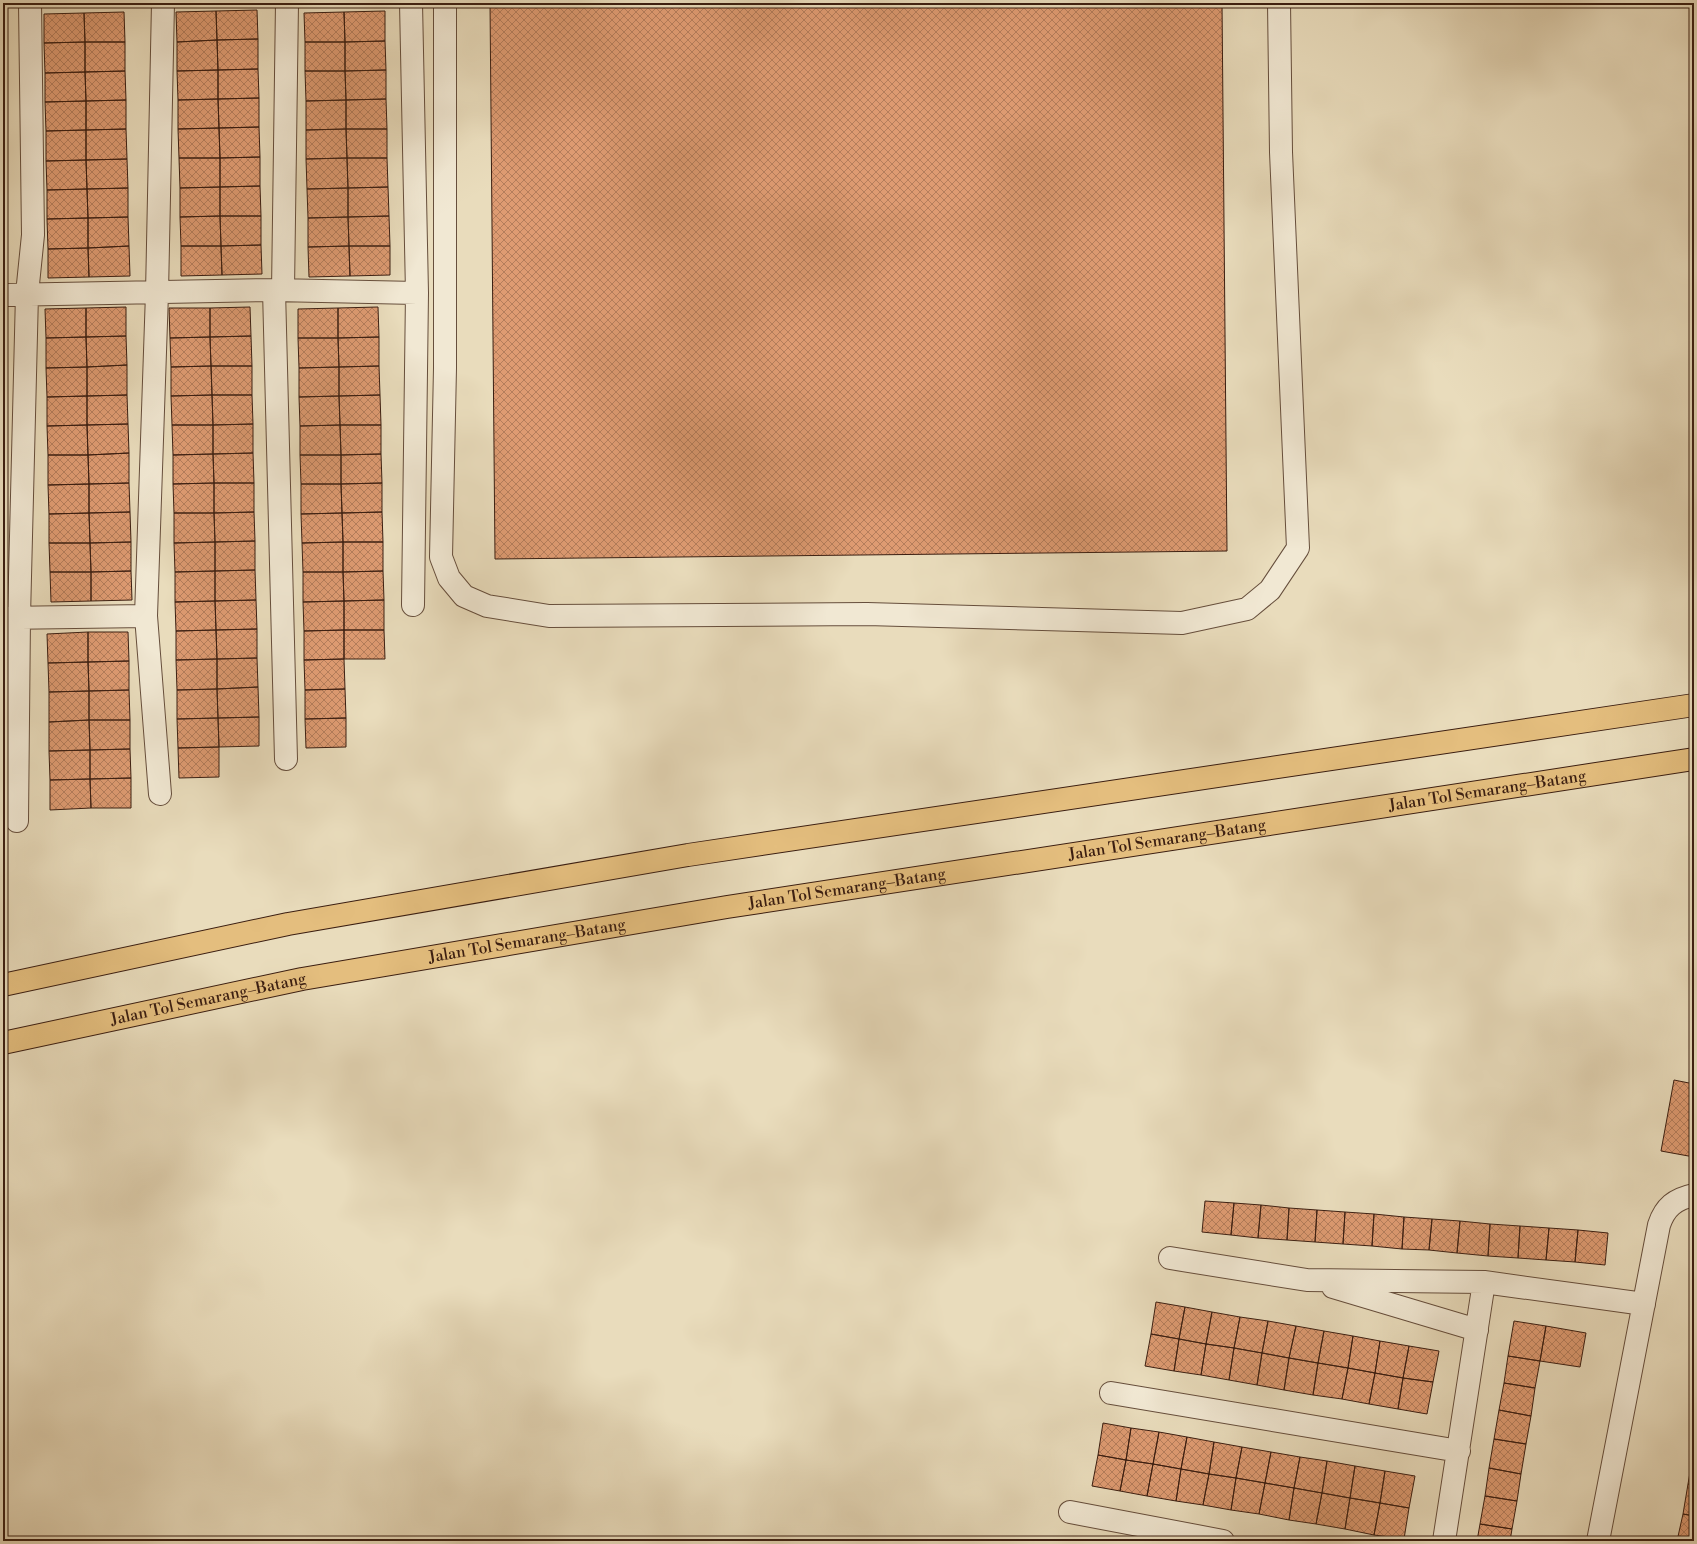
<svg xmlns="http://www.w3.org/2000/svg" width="1697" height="1544" viewBox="0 0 1697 1544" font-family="'Libre Bodoni',serif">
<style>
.building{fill:url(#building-cross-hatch);stroke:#3b1e11}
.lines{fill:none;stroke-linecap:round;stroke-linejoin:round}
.minor-casing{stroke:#664e3c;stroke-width:24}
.highway-casing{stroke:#3b1e11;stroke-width:24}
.minor{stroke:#f1e8d3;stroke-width:22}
.highway{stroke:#e4be7e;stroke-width:22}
.labels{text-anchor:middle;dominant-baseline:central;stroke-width:3;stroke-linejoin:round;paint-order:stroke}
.street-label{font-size:16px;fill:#3b1e11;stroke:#f1e8d3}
</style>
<defs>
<pattern id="building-cross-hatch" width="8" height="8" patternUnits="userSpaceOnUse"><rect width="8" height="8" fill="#de9b72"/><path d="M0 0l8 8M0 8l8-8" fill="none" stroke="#b57e5c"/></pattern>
</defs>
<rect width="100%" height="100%" fill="#e9dcbc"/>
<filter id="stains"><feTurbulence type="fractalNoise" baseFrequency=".005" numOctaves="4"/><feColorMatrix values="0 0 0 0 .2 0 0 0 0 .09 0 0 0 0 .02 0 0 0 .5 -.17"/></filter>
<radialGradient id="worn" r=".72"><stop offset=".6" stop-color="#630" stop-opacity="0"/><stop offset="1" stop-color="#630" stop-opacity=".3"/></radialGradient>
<path class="building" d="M490,3h732l5,548 -732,8z
M257,10l1,29 -41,1 -1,-29z
M216,11l1,29 -40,2 -1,-30z
M385,11v30l-40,1 -1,-30z
M124,12l1,30h-40l-1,-29z
M344,12l1,30h-40l-1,-29z
M84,13l1,29 -41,1v-29z
M258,39v30l-40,1 -1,-30z
M217,40l1,30 -41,1v-29z
M385,41l1,29 -41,1v-29z
M85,42v30l-40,1 -1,-30z
M85,42h40v29l-40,1z
M305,42h40v29h-40z
M258,69l1,29 -41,1v-29z
M218,70v29l-40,1 -1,-29z
M386,70v29l-40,1 -1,-29z
M125,71l1,29 -40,1 -1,-29z
M305,71h40l1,29 -40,1z
M85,72l1,29 -41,1v-29z
M259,98v29l-40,1 -1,-29z
M218,99l1,29 -41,1v-29z
M386,99l1,30h-41v-29z
M126,100v29l-40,1v-29z
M346,100v29l-40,1v-29z
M86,101v29l-40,1 -1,-29z
M259,127l1,30 -40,1 -1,-30z
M219,128l1,30h-41l-1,-29z
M126,129l1,30 -41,1v-30z
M346,129h41v29h-40z
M346,129l1,29 -41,1v-29z
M86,130v30l-40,1v-30z
M260,157v29l-40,1v-29z
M179,158h41v29l-40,1z
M347,158h40l1,29 -40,1z
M347,158l1,30 -41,1 -1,-30z
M127,159l1,29 -41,1 -1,-29z
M86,160l1,29 -40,1 -1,-29z
M260,186l1,30h-41v-29z
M220,187v29l-40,1v-29z
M388,187l1,29 -41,1v-29z
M128,188v29l-40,1 -1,-29z
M348,188v29l-40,1 -1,-29z
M87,189l1,29 -41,1v-29z
M220,216h41v29l-40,1z
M220,216l1,30h-40l-1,-29z
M389,216l1,30h-41l-1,-29z
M128,217l1,29 -41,2v-30z
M348,217l1,29 -41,1v-29z
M88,218v30l-40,1 -1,-30z
M261,245l1,29 -40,1 -1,-29z
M129,246l1,30 -41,1 -1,-29z
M181,246h40l1,29 -41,1z
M349,246h41v29l-40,1z
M349,246l1,30 -41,1 -1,-30z
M88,248l1,29 -41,1v-29z
M3,252h2v30h-2z
M126,307v29l-40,1v-29z
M250,307l1,29 -41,1v-29z
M378,307l1,30 -41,1v-30z
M86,308v29l-40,1 -1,-29z
M169,308h41v29l-40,1z
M338,308v30h-40v-29z
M126,336l1,29 -40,2 -1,-30z
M251,336l1,30h-41l-1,-29z
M86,337l1,30 -41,1v-30z
M210,337l1,29 -40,1 -1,-29z
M379,337v29l-40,1 -1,-29z
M298,338h40l1,29 -40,1z
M127,365v30l-40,1v-29z
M211,366h41v29h-40z
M211,366l1,29 -41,1v-29z
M379,366l1,29 -41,1v-29z
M87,367v29l-40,1 -1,-29z
M339,367v29l-40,1v-29z
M127,395l1,29 -41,1v-29z
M212,395h40l1,29 -40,1z
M212,395l1,30h-41l-1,-29z
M380,395l1,30h-41l-1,-29z
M87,396v29l-40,1v-29z
M339,396l1,29 -40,1 -1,-29z
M128,424l1,29 -41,2 -1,-30z
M253,424v29l-40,1v-29z
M87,425l1,30h-40l-1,-29z
M172,425h41v29l-40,1z
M340,425h41v29l-40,1z
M340,425l1,30h-41v-29z
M129,453v30l-40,1 -1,-29z
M253,453l1,30h-40l-1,-29z
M213,454l1,29 -41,1v-29z
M381,454l1,29 -41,1v-29z
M48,455h40l1,29 -41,1z
M300,455h41v29h-40z
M129,483l1,29 -41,1v-29z
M214,483h40v29l-40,1z
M214,483v30h-40l-1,-29z
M382,483v29l-40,1 -1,-29z
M89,484v29l-40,1 -1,-29z
M301,484h40l1,29 -41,1z
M130,512l1,30 -41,1 -1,-30z
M254,512l1,29 -40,1 -1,-29z
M382,512l1,30h-40l-1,-29z
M89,513l1,30h-41v-29z
M174,513h40l1,29 -41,1z
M342,513l1,29 -41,1 -1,-29z
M255,541v29l-40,1v-29z
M131,542v29l-40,1 -1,-29z
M215,542v29l-40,1 -1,-29z
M343,542h40v29l-40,1z
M343,542v30h-40l-1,-29z
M49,543h41l1,29h-41z
M255,570l1,30 -41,1v-30z
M131,571l1,29 -41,1v-29z
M215,571v30l-40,1v-30z
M383,571l1,29 -40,1 -1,-29z
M50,572h41v29l-40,1z
M303,572h40l1,29 -41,1z
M256,600l1,29 -41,1 -1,-29z
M384,600v30h-40v-29z
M215,601l1,29 -40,1 -1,-29z
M344,601v29l-40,1 -1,-29z
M257,629v29l-40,1 -1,-29z
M216,630l1,29 -41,1v-29z
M344,630v29l-40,1v-29z
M344,630h40l1,29h-41z
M88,632h40l1,29 -41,1z
M88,632v30l-40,1 -1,-29z
M257,658l1,29 -41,2v-30z
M217,659v30l-40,1 -1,-30z
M344,659l1,30 -40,1 -1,-30z
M129,661v29l-40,1 -1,-29z
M88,662l1,29 -40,1 -1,-29z
M258,687l1,30 -41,1 -1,-29z
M217,689l1,29 -41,1v-29z
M345,689l1,29 -41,1v-29z
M129,690l1,30h-41v-29z
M89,691v29l-40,2v-30z
M259,717v29l-40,1 -1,-29z
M218,718l1,29 -41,1 -1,-29z
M346,718v29l-40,1 -1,-29z
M89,720h41v29l-40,1z
M89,720l1,30 -41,1v-29z
M219,747v30l-40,1 -1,-30z
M130,749l1,29 -41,1v-29z
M90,750v29l-40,1 -1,-29z
M131,778v30h-40l-1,-29z
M90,779l1,29 -41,2v-30z
M1674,1080l20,4v73l-33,-6z
M1205,1201l29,2 -3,32 -29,-3z
M1234,1203l27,2 -3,33 -27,-3z
M1261,1205l28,3 -2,32 -29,-2z
M1289,1208l28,2 -2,32 -28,-2z
M1317,1210l28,2 -2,32 -28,-2z
M1345,1212l29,2 -2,32 -29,-2z
M1374,1214l30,3 -2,32 -30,-3z
M1404,1217l28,2 -3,31 -27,-1z
M1432,1219l28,2 -3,32 -28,-3z
M1460,1221l30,3 -2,32 -31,-3z
M1490,1224l30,2 -2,32 -30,-2z
M1520,1226l29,2 -3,32 -28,-2z
M1549,1228l29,2 -3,32 -29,-2z
M1578,1230l30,3 -3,32 -30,-3z
M1156,1302l29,5 -6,32 -28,-5z
M1185,1307l27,5 -6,32 -27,-5z
M1212,1312l28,5 -6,31 -28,-4z
M1240,1317l28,4 -6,32 -28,-5z
M1268,1321l28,5 -7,32 -27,-5z
M1514,1321l32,5 -6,35 -32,-5z
M1296,1326l28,5 -6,32 -29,-5z
M1546,1326l40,7 -6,34 -40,-6z
M1324,1331l29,5 -5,32 -30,-5z
M1151,1334l28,5 -5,32 -29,-5z
M1353,1336l27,5 -5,32 -27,-5z
M1179,1339l27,5 -5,31 -27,-4z
M1380,1341l29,5 -6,32 -28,-5z
M1206,1344l28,4 -5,32 -28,-5z
M1409,1346l30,5 -6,31 -30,-4z
M1234,1348l28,5 -5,32 -28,-5z
M1262,1353l27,5 -5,32 -27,-5z
M1508,1356l32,5 -5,27 -31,-5z
M1289,1358l29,5 -5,32 -29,-5z
M1318,1363l30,5 -6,31 -29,-4z
M1348,1368l27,5 -6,31 -27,-5z
M1375,1373l28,5 -5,31 -29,-5z
M1403,1378l30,4 -6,32 -29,-5z
M1504,1383l31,5 -4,28 -32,-6z
M1499,1410l32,6 -5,28 -32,-5z
M1103,1423l28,5 -5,32 -28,-5z
M1131,1428l28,4 -6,32 -27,-4z
M1159,1432l28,5 -6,32 -28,-5z
M1187,1437l27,5 -5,32 -28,-5z
M1494,1439l32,5 -5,30 -32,-6z
M1214,1442l28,5 -6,31 -27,-4z
M1242,1447l29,5 -6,31 -29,-5z
M1271,1452l29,5 -6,31 -29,-5z
M1098,1455l28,5 -6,31 -28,-5z
M1693,1455h1v30l-6,-1z
M1300,1457l27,4 -5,32 -28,-5z
M1126,1460l27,4 -6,32 -27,-5z
M1327,1461l28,5 -5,32 -28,-5z
M1153,1464l28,5 -5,32 -29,-5z
M1355,1466l30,5 -5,32 -30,-5z
M1489,1468l32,6 -4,27 -32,-5z
M1181,1469l28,5 -6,31 -27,-4z
M1385,1471l30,5 -6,32 -29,-5z
M1209,1474l27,4 -5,32 -28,-5z
M1236,1478l29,5 -6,31 -28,-4z
M1265,1483l29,5 -5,32 -30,-6z
M1688,1484l6,1v31l-11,-2z
M1294,1488l28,5 -6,31 -27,-4z
M1322,1493l28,5 -5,31 -29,-5z
M1485,1496l32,5 -5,28 -32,-5z
M1350,1498l30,5 -6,32 -29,-6z
M1380,1503l29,5 -5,31 -30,-4z
M1683,1514l11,2v25h-17z
M1480,1524l32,5 -2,12h-33z"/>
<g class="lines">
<g class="minor-casing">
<path id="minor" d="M411,3l6,290 -4,312
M445,3v365l-4,189 8,21 15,18 23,10 62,10 318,-2 315,9 65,-14 23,-19 28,-42 -17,-396 -2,-149
M274,290l12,469
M283,290l4,-287
M3,295l271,-5 143,3
M3,618l143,-2
M160,794l-14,-178 11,-323 6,-290
M17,821l2,-204 8,-323 6,-59 -3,-232
M1170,1258l137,22 177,2
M1333,1287l144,43
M1111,1393l348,58
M1070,1512l153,29
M1444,1541l40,-259 160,22
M1598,1541l61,-316c6,-18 16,-26 35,-30"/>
</g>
<g class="highway-casing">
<g id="highway">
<path d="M3,985l285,-61 400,-69 1006,-150"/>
<path id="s1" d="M3,1043l299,-64 425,-72 967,-148"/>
</g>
</g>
<use href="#minor" class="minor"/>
<use href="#highway" class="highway"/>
</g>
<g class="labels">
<g class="street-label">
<text stroke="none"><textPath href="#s1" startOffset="1506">Jalan Tol Semarang–Batang</textPath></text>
<text stroke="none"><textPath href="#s1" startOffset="1182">Jalan Tol Semarang–Batang</textPath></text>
<text stroke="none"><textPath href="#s1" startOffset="858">Jalan Tol Semarang–Batang</textPath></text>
<text stroke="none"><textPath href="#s1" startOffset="534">Jalan Tol Semarang–Batang</textPath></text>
<text stroke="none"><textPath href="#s1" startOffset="210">Jalan Tol Semarang–Batang</textPath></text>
</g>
</g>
<rect width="1697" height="1544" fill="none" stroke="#e9dcbc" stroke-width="16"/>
<rect x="4" y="4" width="1689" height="1536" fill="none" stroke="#3b1e11" stroke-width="2"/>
<rect x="8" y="8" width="1681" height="1528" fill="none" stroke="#3b1e11"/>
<rect width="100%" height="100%" filter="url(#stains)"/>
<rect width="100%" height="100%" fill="url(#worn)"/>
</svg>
